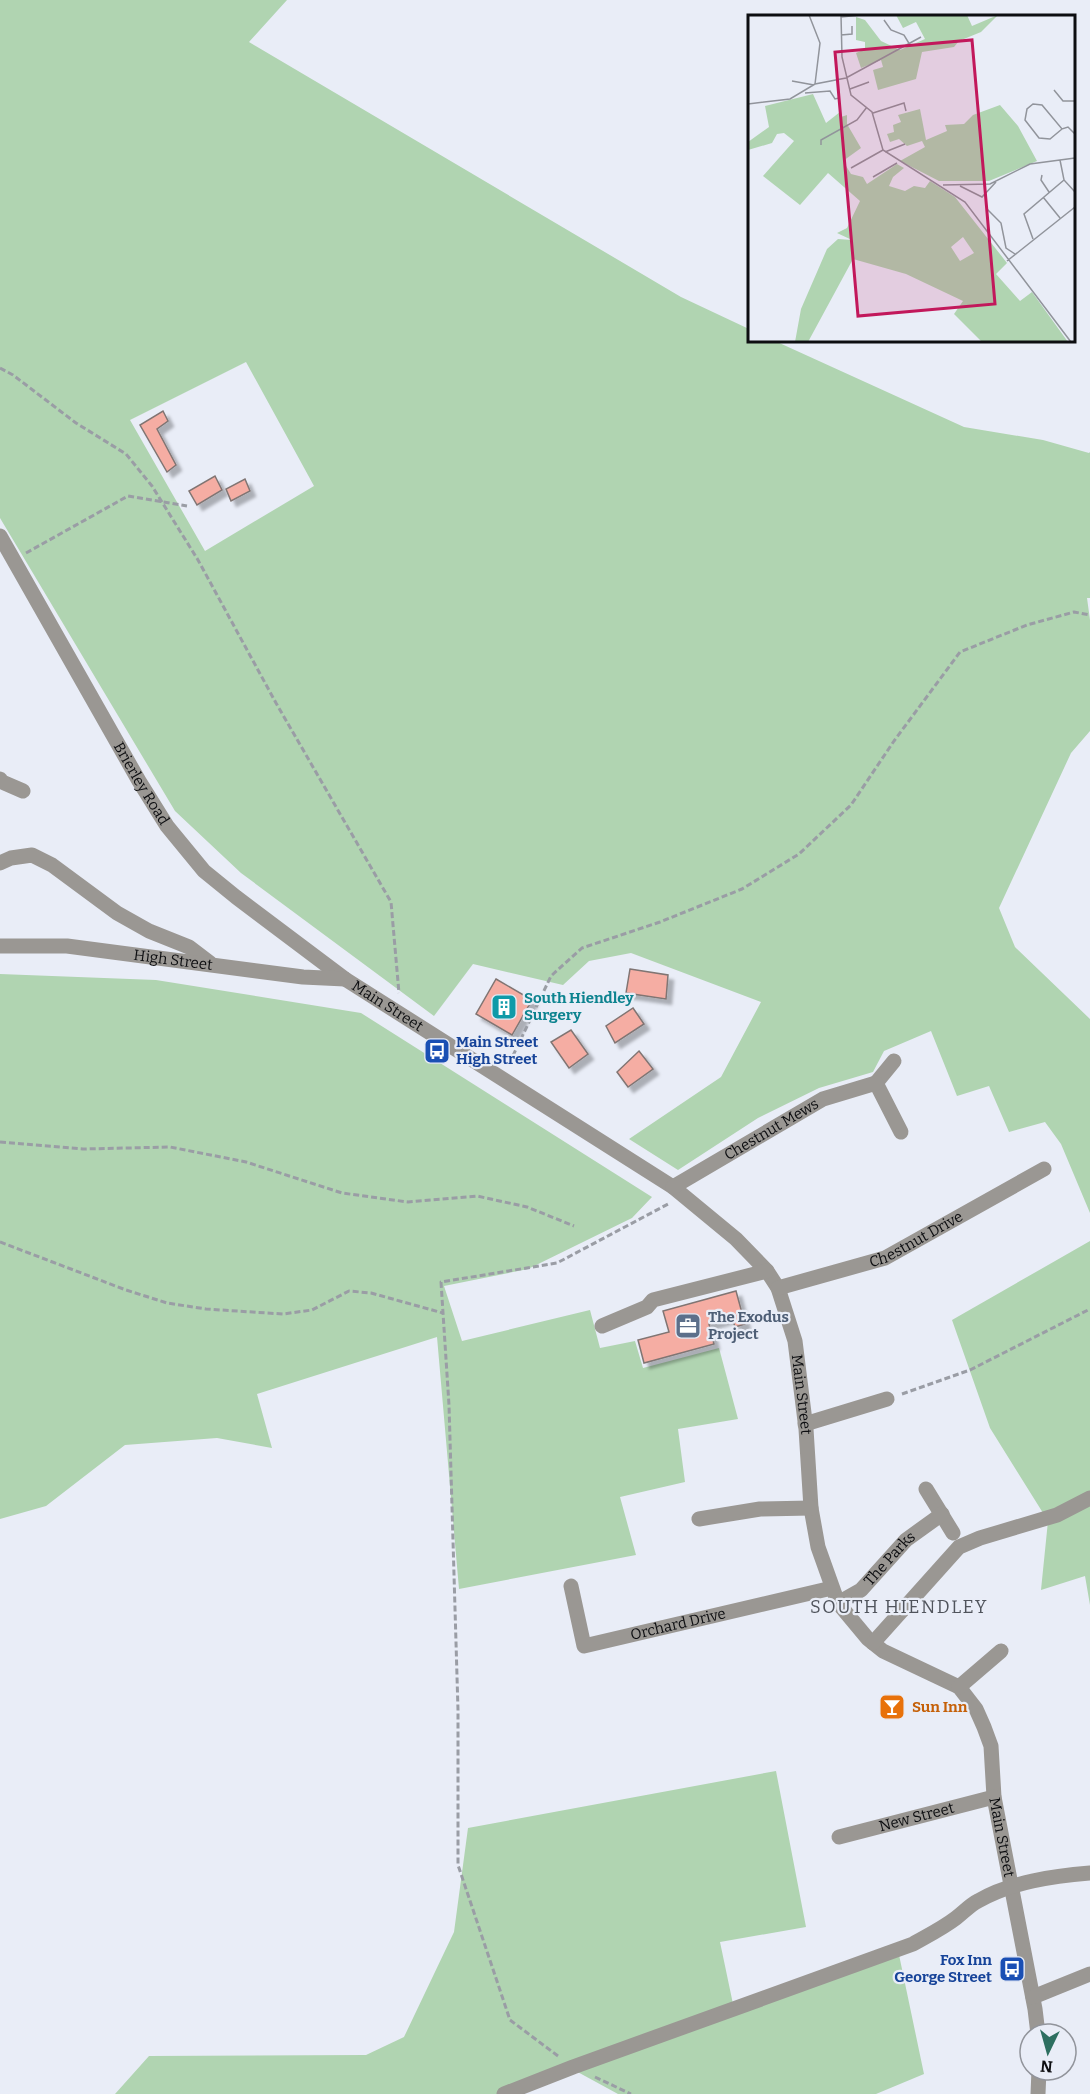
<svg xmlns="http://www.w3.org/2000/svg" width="1090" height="2094" viewBox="0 0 1090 2094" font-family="Bitter,serif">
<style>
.green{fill:#b0d4b1;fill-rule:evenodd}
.building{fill:#f5ada3;stroke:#807573;stroke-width:1.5;filter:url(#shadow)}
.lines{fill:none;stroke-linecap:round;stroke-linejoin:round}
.path{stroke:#9a9da5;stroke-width:3;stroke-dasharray:6 3;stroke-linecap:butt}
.minor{stroke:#9a9793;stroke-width:15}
.labels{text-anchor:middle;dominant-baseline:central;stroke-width:4.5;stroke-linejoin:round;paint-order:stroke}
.street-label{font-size:15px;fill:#0d0e11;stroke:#e9edf7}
.culture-label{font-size:15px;font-weight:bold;fill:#0d838f;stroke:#e9edf7;text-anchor:start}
.transit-label{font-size:15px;font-weight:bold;fill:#164399;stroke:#e9edf7;text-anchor:start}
.service-label{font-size:15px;font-weight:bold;fill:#4e5e75;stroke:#e9edf7;text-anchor:start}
.food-label{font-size:15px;font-weight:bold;fill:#c56008;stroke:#e9edf7;text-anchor:start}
.quarter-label{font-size:18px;letter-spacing:1.5px;fill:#50545c;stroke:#e9edf7}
.inset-road{fill:none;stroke:#91949b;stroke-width:1.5}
.view{fill:#c2185b;fill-opacity:0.15;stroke:#c2185b;stroke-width:3}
.inset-edge{fill:none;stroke:#0d0e11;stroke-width:3}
</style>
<defs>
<filter id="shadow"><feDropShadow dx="5.5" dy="5.5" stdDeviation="1.5" flood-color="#0004"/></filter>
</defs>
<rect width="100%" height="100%" fill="#e9edf7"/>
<path class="green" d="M0,0h287l-38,42 432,255 68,32 1,11 25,1 189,86 79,13 46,13 1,-1v146h-3l3,22v111l-19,22 -72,155 16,39 75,72v194l-29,-69 -16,-22 -36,10 -20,-46 -32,10 -26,-65 -47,20 -11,21 -54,16 -61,30 -80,52 -49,-31 92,-62 40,-75 -130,-49 -42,8 -26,24 -90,-21 -39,52 -193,-143 -66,-62 -175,-293zM246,362l68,124 -109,65 -75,-131z
M0,974l156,6 205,33 291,184 -20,21 -104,51 -84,17 18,55 128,-31 10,38 35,-7 8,27 76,-20 19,71 -60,10 7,53 -65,15 16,58 -177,34 -22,-252 -180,57 15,54 -55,-10 -92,7 -79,61 -46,13z
M1090,1241v364l-5,-29 -44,14 7,-69 -58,-93 -38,-108z
M776,1771l30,156 -86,15 13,62 165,-54 26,124 -48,20h-258l-44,-24 -61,24h-398l34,-38 217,-1 38,-18 50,-105 14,-104z"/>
<path class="building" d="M163,411l5,10 -11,8 19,36 -9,7 -27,-47z
M215,476l7,14 -25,15 -8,-14z
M245,479l5,12 -19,10 -5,-12z
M630,969l38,6 -2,24 -40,-6z
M496,979l36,21 -20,35 -36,-21z
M633,1008l11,16 -29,19 -9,-17z
M571,1030l17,24 -19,14 -18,-26z
M639,1051l14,18 -25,18 -11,-15z
M736,1291l9,33 -10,3 -3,-10 -23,7 5,20 -70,19 -6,-23 31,-8 -6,-21z"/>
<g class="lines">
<path class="path" d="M0,368l13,7 63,48 50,31 26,32 46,74 78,143 115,199 8,91
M26,553l102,-57 59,10
M509,1064l42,-88 31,-28 78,-26 82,-33 57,-35 52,-49 43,-64 66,-89 67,-27 47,-13 16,3
M0,1142l83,7 87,-2 76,15 96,31 66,9 69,-6 50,11 47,19
M0,1242l126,48 41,13 39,6 77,5 29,-4 37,-19 22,2 72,20
M902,1394l68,-24 120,-61
M558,2056l-48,-36 -52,-155v-155l-9,-305 -8,-123 116,-19 113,-60
M595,2077l36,17"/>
<g class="minor">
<path id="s1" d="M0,536l139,245 28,45 37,45 32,26 109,82 328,208 63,52 31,32 11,17 17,53 11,88 5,79 7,39 20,56 30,36 15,12 76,36 17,22 8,18 7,19 3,51 41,212 3,25"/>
<path d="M0,779l2,3 21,9"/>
<path d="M0,863l11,-5 21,-3 20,10 65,48 32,18 40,16 21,16"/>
<path id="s2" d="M0,946h67l236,31 42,2"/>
<path d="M894,1061l-18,22 25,49"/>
<path id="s3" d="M673,1187l150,-88 53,-16"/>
<path id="s4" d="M778,1288l107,-30 159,-89"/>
<path d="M602,1326l45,-19 6,-7 114,-29"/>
<path d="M805,1424l82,-25"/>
<path d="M926,1489l27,44"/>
<path d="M699,1519l61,-10 51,-1"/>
<path id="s5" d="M571,1586l13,60 248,-58"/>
<path id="s6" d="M838,1603l23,-13 45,-50 36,-26"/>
<path d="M873,1643l86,-96 21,-9 77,-23 33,-17"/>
<path d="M959,1687l42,-36"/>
<path id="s7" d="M839,1837l155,-40"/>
<path d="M1033,1997l57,-23"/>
<path d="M504,2094l69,-27 340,-123c14,-8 30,-16 43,-26 8,-6 14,-13 22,-17 33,-19 75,-25 112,-28"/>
<path d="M1038,2094l1,-24"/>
</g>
</g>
<defs>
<g id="building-square" transform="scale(1.35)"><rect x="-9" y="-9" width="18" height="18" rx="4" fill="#0f9aa8" stroke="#e9edf7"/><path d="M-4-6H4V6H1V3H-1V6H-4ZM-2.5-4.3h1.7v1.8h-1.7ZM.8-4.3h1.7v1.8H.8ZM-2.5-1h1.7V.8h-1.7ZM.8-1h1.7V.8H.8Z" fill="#fff"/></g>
<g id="bus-square" transform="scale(1.35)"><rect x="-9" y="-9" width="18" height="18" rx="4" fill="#1a4fb4" stroke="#e9edf7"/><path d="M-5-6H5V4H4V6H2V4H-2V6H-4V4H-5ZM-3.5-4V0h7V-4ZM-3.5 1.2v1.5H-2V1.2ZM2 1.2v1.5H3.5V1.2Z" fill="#fff"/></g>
<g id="office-square" transform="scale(1.35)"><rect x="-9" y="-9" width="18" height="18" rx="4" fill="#5c6f8a" stroke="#e9edf7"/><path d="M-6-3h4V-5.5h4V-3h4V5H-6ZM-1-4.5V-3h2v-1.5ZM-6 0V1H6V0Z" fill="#fff"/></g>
<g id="bar-square" transform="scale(1.35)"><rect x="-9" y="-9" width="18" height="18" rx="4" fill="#e8710a" stroke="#e9edf7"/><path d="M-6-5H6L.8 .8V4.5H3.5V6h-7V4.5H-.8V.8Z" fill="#fff"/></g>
</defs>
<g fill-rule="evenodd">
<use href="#building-square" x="504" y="1007"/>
<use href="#bus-square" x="437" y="1051"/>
<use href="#office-square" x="688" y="1326"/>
<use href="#bar-square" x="892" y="1707"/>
<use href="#bus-square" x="1012" y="1969"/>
</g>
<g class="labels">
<g class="street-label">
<text stroke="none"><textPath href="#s1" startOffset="285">Brierley Road</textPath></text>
<text stroke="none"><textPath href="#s2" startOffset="174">High Street</textPath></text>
<text stroke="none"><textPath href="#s1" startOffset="621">Main Street</textPath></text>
<text stroke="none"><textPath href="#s3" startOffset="114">Chestnut Mews</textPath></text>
<text stroke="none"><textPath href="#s4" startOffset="147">Chestnut Drive</textPath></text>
<text stroke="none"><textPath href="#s1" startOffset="1215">Main Street</textPath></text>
<text stroke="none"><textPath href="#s6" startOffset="69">The Parks</textPath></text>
<text stroke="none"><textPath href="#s5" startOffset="158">Orchard Drive</textPath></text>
<text stroke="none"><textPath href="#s7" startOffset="80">New Street</textPath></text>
<text stroke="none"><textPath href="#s1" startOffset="1738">Main Street</textPath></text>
</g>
<g class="culture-label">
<text x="524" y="998">South Hiendley<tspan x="524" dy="17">Surgery</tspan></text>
</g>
<g class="transit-label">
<text x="456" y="1042">Main Street<tspan x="456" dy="17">High Street</tspan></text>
<text x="992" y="1960" text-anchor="end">Fox Inn<tspan x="992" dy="17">George Street</tspan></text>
</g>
<g class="service-label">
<text x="708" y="1317">The Exodus<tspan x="708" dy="17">Project</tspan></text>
</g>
<g class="food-label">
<text x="912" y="1707">Sun Inn</text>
</g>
<g class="quarter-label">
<text x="899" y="1607">SOUTH HIENDLEY</text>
</g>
</g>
<g transform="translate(748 15)">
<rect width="327" height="327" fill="#e9edf7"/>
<path d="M148,0h71l5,11 26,-11 -17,17 -22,9 -5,6 -32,5 -6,27 -38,11 -5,-20 10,-3 -2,-7 -20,8 -5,-15 9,-4v-7l-9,-2v-23l9,3 16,21 19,9 25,-11 -9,-17 -13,6zM65,79l13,29 14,-11 1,5 6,-2v9l14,24 -18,13 8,13 12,3 4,7 30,-20 7,4 -11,9 -4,9 16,5 9,-5 11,2 5,-7 25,16 52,66 -11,11 24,27 12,-9 36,50h-86l-28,-28 9,-13 -57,-27 -53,-15 -45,83h-13l6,-33 26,-60 11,-10 14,1 -15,-7 10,-5 13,-27 -32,-28 -28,32 -37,-29 31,-35 -10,-8 -7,1 -5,9 -24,7v-8l21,-15 -4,-21zM215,222l11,16 -14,8 -9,-14zM252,90l18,21 19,35 -48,20h-50l-39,-20 25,-14 -3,-6 -15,5 -8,-7 -9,3 -3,-8 7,-2 -1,-7 8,-3 -3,-7 22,-6 6,31 21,-9 -2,-6 19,-1 9,-9z" fill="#b0d4b1" fill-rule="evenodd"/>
<path class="inset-road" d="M61,0l11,28 -5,41M93,0l1,42 9,38 21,17 11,38 82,52 106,140M93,2l20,-2M136,5l7,10 13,5 6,10M93,20l11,-1v-8M44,66l22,4M102,74l19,-7M306,75l9,11h12M57,78l25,-2 5,8 4,-1M0,89l42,-5 25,-15 31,-6 75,-41M125,98l31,-10 2,8M314,114l-12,10 -11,-1 -14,-18 2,-11 6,-5 9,1 20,24 6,-2 7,7M73,130v-5l36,-20 10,-13M137,137l20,-8M312,145l4,20 11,12M103,153l32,-18M294,160l-1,5 8,12M125,162l24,-14M195,170l47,-1 40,-20 45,-6M212,171l22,11 14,-15M295,182l17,21M239,194l14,14 5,25 9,6M285,224l-9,-25 40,-34M259,246l68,-54"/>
<path class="view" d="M224,25l23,264 -137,12 -23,-264z"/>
<rect width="327" height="327" class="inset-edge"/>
</g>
<g transform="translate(1048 2052) rotate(185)"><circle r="28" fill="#e9edf7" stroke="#91949b" stroke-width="1.5"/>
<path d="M0-4.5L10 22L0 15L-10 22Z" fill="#2d6f60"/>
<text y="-9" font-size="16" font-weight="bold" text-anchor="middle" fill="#0d0e11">N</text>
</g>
</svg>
